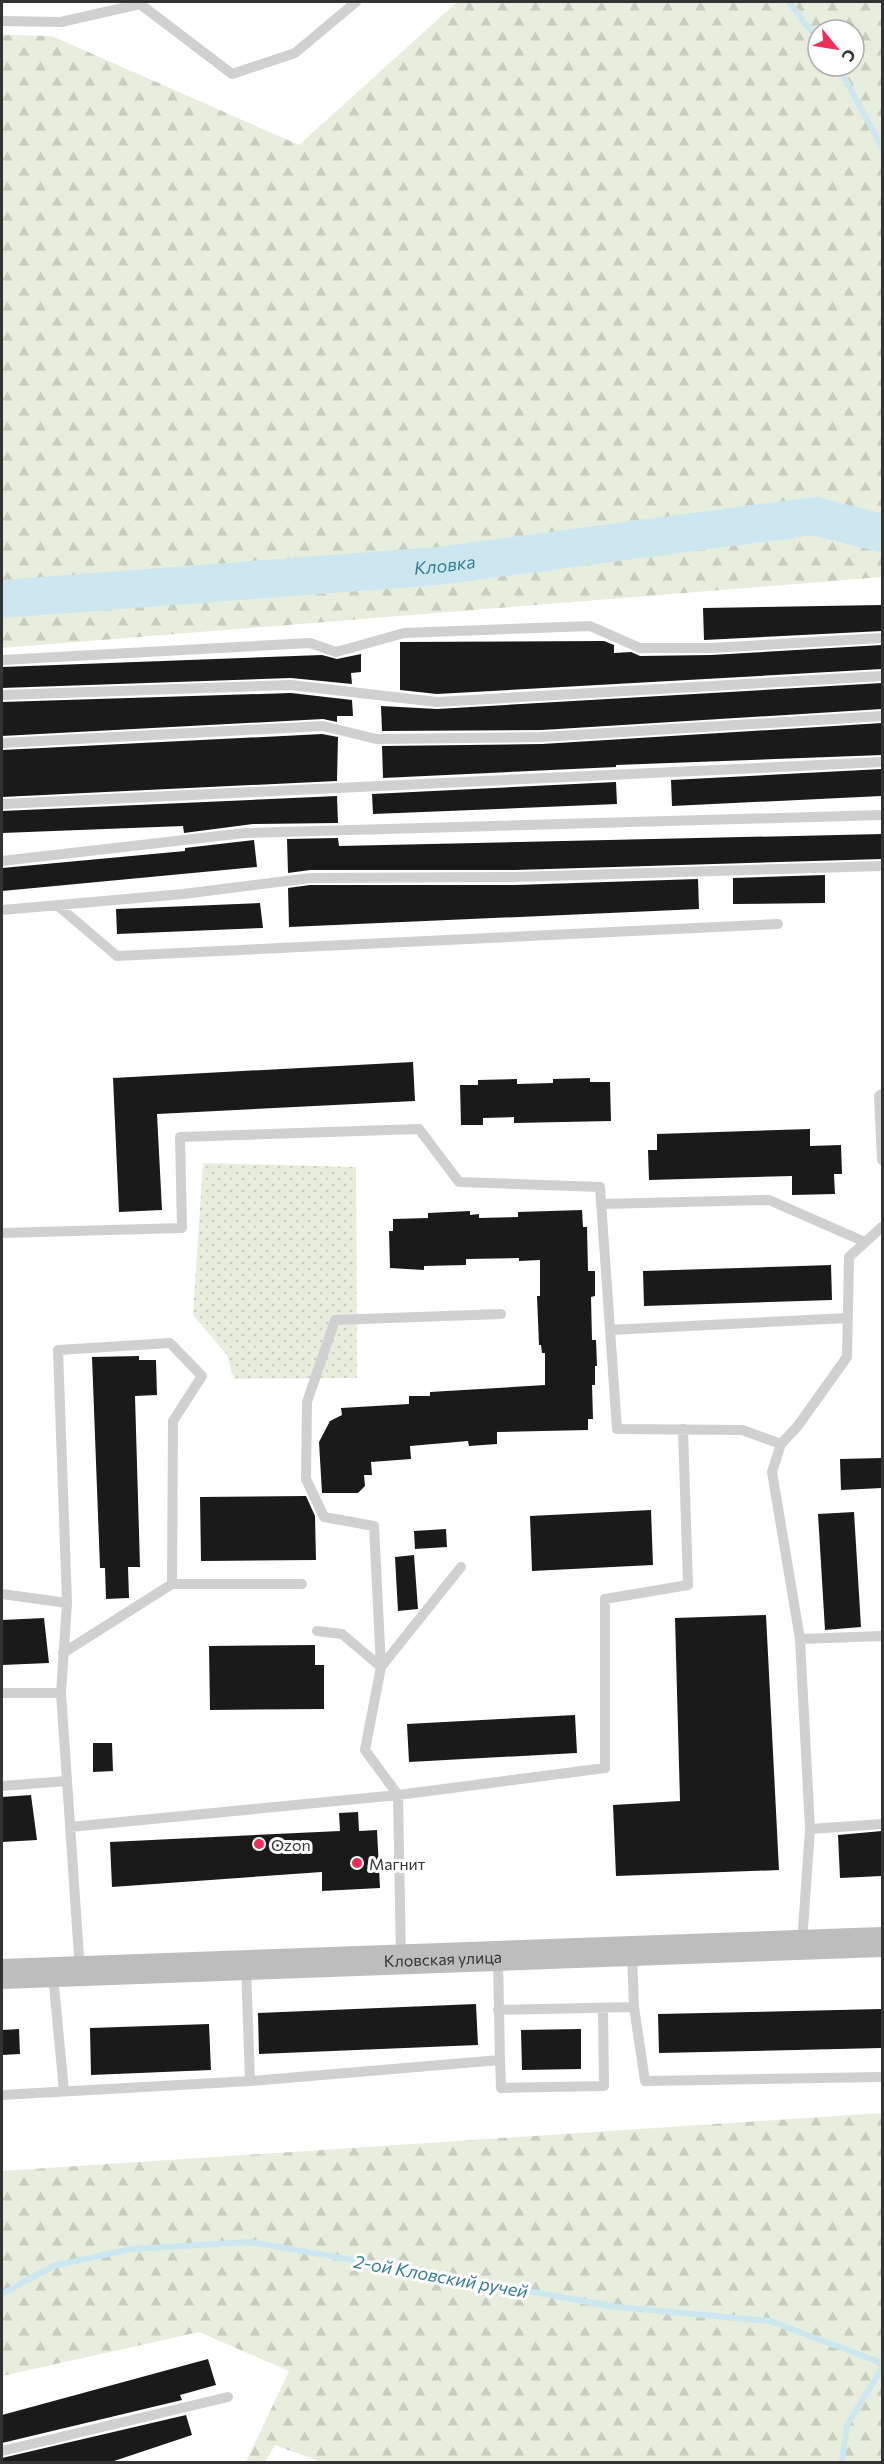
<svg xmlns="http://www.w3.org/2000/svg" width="884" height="2464" viewBox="0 0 884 2464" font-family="Commissioner,sans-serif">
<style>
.forest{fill:url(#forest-firs);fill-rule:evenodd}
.park{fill:url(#park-dots)}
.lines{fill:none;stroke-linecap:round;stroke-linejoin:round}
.stream{stroke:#cce7f0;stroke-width:6}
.river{stroke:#cce7f0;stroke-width:38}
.building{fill:#1a1a1a}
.lane{stroke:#d0d0d0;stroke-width:10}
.secondary{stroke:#bdbdbd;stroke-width:30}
.poi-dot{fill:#f12d58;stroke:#fff;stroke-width:2}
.labels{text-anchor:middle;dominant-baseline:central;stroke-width:6;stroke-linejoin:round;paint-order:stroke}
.poi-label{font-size:16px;fill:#333;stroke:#fff;text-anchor:start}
.street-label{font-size:16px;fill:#333;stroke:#fff}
.water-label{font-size:18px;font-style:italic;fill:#377e95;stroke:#fff}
</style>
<defs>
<pattern id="forest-firs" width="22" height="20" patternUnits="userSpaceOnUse" patternTransform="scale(1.5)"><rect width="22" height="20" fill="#e8eede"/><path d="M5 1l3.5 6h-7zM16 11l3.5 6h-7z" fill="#c7cdbf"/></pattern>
<pattern id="park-dots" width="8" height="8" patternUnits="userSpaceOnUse" patternTransform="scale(1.5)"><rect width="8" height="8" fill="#e8eede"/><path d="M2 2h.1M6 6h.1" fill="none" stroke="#c7cdbf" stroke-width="1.8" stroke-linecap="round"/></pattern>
</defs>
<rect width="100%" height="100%" fill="#fff"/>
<path class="forest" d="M457,2h425v575l-880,71v-613l50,1 247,109zM818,30h36v36h-36z
M882,2113v349h-561l-46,-17 -10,17h-19l43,-91 -90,-39 -197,44v-205z"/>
<path class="park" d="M203,1163l153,4 1,211 -123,1 -7,-24 -34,-40z"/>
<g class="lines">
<path class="stream" d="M789,2l29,38
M838,66l44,81
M2,2294l51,-28 78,-17 120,-7 366,65 153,14 112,42
M842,2462l5,-37 35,-57"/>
<path class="river" id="s1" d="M2,599l435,-33 377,-50 68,17"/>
</g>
<path class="building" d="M882,605v26l-178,9 -1,-32z
M604,641l10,4v8l17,-1 9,4 71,-1 171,-10v24l-445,25 -37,-4v-48z
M361,654v18l-10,1 1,11 -61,-6 -289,10v-21l320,-12 15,4z
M882,683v26l-340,21 -160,1 -1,-25 56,3z
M291,693l61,7 1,16h-16v6l-14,-3 -321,17v-34z
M882,723v32l-266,10v2l-233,11 -1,-32 160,-2z
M322,734l16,3 -1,44 -335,16v-47z
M882,769v27l-210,10 -1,-26z
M616,782l1,22 -244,10 -1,-20z
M337,796l1,27 -85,1 -69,9 -1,-7 -181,7v-22z
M882,834v25l-367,11h-205l-22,3 -1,-34 51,-1 1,8z
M254,840l3,27 -255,24v-23l183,-17v-3z
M825,875v28l-92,1v-26z
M698,879l1,30 -410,18 -1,-39 22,-3h205z
M260,903l3,25 -146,6 -1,-25z
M413,1062l2,39 -258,13 5,96 -43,2 -6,-134z
M590,1078v4h20l1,39 -97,2v-6l-31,1v7h-22l-1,-40h18v-5l39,-1v5l36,-1v-4z
M810,1129v17l31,-1 1,29h-8l1,20 -43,1v-19l-143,4 -1,-30h9v-16z
M582,1210l1,17h4l1,44h7v25l-4,1 1,43h4l1,26h-2v19h-3l1,34h-5v11l-91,2v12l-28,2 -1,-5 -58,5 1,13 -40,3 1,13h-8l1,11 -7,7h-36l-3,-51 11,-21 12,-6 -1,-7 68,-4v-8h21v-4l115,-7v-32h-3l-1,-8h-2l-2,-49h3v-36l-21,1v-3l-53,1v6l-42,1v4l-34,-2 -1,-37h4v-12l35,-1v-5l42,-2v4l9,-1v4l39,-1v-5z
M831,1265l1,35 -188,6 -1,-35z
M139,1356v4h17l1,35 -22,1 5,171h-12l1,31 -23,1 -1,-31h-5l-8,-211z
M882,1458v30l-41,2 -1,-31z
M306,1496l9,20 1,44 -115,1 -1,-64z
M651,1510l2,55 -121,6 -2,-55z
M854,1512l7,115 -36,3 -7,-116z
M446,1529l1,18 -32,2 -1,-18z
M414,1555l4,54 -20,2 -3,-54z
M766,1615l13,255 -163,6 -3,-71 67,-4 -5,-183z
M44,1618l5,45 -47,2v-45z
M315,1645v20h9v44l-114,1 -1,-64z
M575,1715l2,38 -168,9 -2,-38z
M93,1743h19l1,28 -20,1z
M31,1795l6,45 -35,2v-45z
M358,1812l1,19 18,-1 3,58 -58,3v-19l-210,15 -2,-45 230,-11 -1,-18z
M882,1831v45l-42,2 -2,-43z
M476,2004l2,41 -219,9 -1,-41z
M882,2009v39l-223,5 -1,-39z
M209,2024l2,46 -120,5 -1,-47z
M19,2029l1,25 -18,1v-25z
M581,2029v40l-59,1 -1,-40z
M208,2359l8,26 -36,10 2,5 -180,43v-28z
M186,2415l6,20 -84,28h-106v-5z"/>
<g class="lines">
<path class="lane" d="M2,21l59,1 79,-18 92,70 63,-21 61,-51
M2,660l308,-17 26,9 68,-19 186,-7 50,22h71l171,-10
M2,695l289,-10 146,17 445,-26
M2,743l321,-17 53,13 166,-2 340,-21
M2,804l880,-42
M2,861l243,-28 637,-18
M57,905l60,51 661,-32
M2,910l181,-16 127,-16 205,-1 367,-11
M882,1094l-3,2 3,64
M601,1204l168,-4 96,42
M2,1233l180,-5 -2,-91 239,-8 40,53 141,5 17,242 125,1 39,14
M610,1330l238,-12
M172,1584h130
M2,1594l65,9
M317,1631l25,3 39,33
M800,1639l82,-3
M63,1653l109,-69 1,-163 29,-45 -32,-33 -112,7 9,253 -6,90 19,278
M381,1667l-7,-141 -50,-9 -18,-38 1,-77 28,-82 166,-6
M2,1693h59
M2,1786l65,-5
M70,1827l328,-32 207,-27v-169l83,-14 -5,-156
M810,1829l72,-5
M802,1943l8,-114 -10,-190 -28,-167 9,-28 16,-17 50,-70 2,-100 33,-30
M632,1954l2,53 11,74 237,-4
M401,1959l-3,-164 -33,-45 16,-83 80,-100
M246,1966l4,115 250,-21 -2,-101
M53,1975l11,116
M498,2010l136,-3
M500,2060l1,28 103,-2 -1,-78
M2,2095l248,-14
M2,2451l226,-54"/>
<path class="secondary" id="s2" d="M2,1974l880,-32"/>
</g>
<g class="poi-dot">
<circle cx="259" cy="1844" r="6"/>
<circle cx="357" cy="1863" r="6"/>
</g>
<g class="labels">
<g class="poi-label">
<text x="271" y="1844">Ozon</text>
<text x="369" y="1863">Магнит</text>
</g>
<g class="street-label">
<text stroke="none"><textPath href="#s2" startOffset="441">Кловская улица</textPath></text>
</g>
<g class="water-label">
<text stroke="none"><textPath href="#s1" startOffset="444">Кловка</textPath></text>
<text transform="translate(441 2276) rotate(10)">2-ой Кловский ручей</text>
</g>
</g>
<rect width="884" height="2464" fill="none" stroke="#333333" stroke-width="6"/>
<g transform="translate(836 48) rotate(120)"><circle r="28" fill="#ffffff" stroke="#adadad" stroke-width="1.5"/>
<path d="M0-4.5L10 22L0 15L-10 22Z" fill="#f12d58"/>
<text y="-9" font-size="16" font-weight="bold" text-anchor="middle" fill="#333333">С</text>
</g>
</svg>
